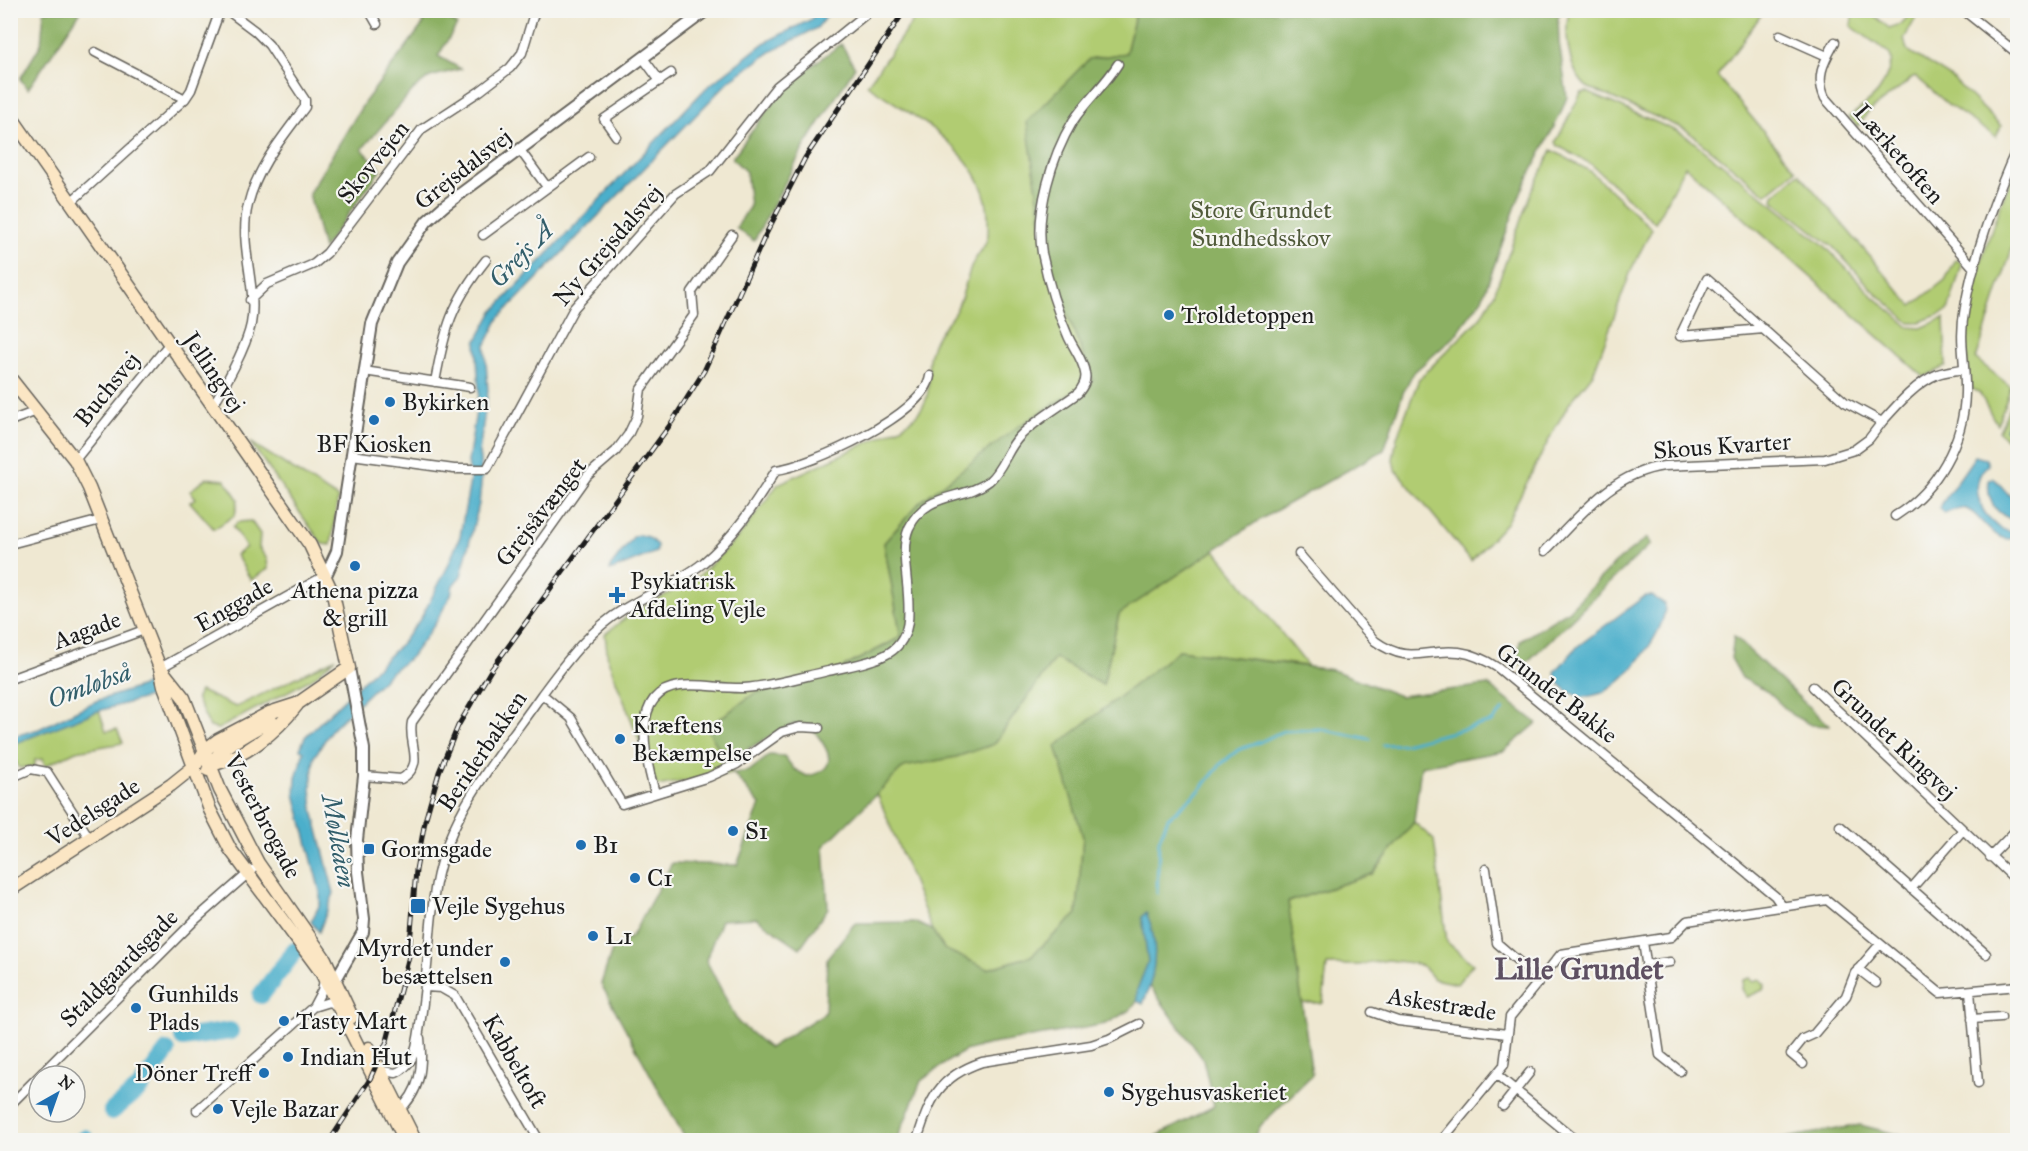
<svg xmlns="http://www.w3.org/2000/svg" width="2028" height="1151" viewBox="0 0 2028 1151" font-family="'IM FELL Great Primer',serif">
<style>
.green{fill:#b1cc72;stroke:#667447;stroke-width:1.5}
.forest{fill:#8cb064;stroke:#546640;stroke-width:1.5}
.water{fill:#4cafcb;stroke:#346674;stroke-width:1.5}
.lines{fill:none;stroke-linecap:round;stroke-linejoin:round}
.stream{stroke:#4cafcb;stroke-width:3}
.river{stroke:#4cafcb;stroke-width:18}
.minor-casing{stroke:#66635c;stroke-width:11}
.tertiary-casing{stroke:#66635c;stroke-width:14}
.secondary-casing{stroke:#66635c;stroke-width:15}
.minor{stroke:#fff;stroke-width:8}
.tertiary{stroke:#fff;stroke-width:10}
.secondary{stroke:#fbe6c4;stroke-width:12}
.rail-casing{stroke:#1c1c1c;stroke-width:5}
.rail{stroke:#f6f6f2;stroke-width:3;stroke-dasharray:9;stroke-linecap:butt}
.poi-dot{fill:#1f6fb2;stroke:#f6f6f2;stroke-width:2}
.labels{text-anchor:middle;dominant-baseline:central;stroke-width:4.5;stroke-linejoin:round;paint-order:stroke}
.street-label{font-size:24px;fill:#1c1c1c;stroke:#f6f6f2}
.park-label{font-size:24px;fill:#505a3a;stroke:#f6f6f2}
.poi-label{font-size:24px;fill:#1c1c1c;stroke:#f6f6f2;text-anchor:start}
.water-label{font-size:26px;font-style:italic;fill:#325e6b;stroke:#f6f6f2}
.district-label{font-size:30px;font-weight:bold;fill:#5e5062;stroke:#f6f6f2}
</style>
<rect width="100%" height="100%" fill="#f6f6f2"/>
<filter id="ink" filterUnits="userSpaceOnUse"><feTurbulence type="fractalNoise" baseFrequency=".0167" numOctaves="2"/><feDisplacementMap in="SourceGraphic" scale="12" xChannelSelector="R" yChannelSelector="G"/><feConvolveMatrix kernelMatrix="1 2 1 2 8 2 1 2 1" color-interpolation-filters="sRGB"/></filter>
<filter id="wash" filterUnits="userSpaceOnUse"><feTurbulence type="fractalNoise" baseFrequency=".008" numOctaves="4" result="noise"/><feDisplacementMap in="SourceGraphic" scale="24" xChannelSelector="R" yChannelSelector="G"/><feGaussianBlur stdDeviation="1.35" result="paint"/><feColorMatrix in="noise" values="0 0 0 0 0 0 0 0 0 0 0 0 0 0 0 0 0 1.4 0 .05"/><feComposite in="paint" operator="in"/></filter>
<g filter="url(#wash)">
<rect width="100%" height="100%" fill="#efe8d2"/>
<path class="green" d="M920,11h216l-10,42 -37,6 -42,203 46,118 -38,23 -135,99 -36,41 17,94 -72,38 -74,18 -48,35 26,45 -76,13 -49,-126 -3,-26 27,-21 65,-35 43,-43 38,-51 123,-57c46,-29 16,-53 34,-87 5,-11 15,-19 21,-30 8,-15 10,-32 17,-47 4,-8 12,-15 14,-24 2,-5 1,-12 1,-18 2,-66 -73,-104 -121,-136z
M1569,11h195l-47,65 79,94 -30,24 -80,-64 -99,-43c-19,-16 -23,-54 -18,-76z
M1853,11h16l20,17 12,-4 12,-13h11l-7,5 -13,23 3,11 45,28 49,48 -5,11 -46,-31 -35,-30 -48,37 -9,14 -9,-10c28,-21 33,-23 43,-57l-3,-7 -38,-27z
M1587,92l96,42 11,8 130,103 48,50 37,32 12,1 23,-10 2,48 -22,11 -239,-211 -30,57 -64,-59 -33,-18 -2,-4 25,-49z
M1552,150l38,21 62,58 -20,39 -39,106 -24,30 -14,24 -49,95 -35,38 -76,-92 -2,-10 4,-22 22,-58 61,-61 13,-21 38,-105z
M1799,173l113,133 33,-26 11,-21 6,5 -14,47 -31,12h-7l-37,-33 -40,-43 -60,-47 1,-5z
M2017,176v57l-41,126 35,28 -14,38 -18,-33 -9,-4c-2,-13 -4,-27 -4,-41 0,-51 26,-123 46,-170z
M2016,392l2,1 -1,58 -18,-20z
M250,442l88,56 -7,47 -9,-1z
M206,478l19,2 13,19 -3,16 -21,14 -24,-27 6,-4 -6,-7z
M251,521l9,13 -1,14 8,11 1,10 -17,11 -15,-25 10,-8 -13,-20 5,-5z
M1215,550l93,116 -129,-16 -122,96 26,91 -6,77 -46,42 -43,13 -44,-20 -12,-19 -55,-137 27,-27 52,-9 38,-13 61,-86 48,27 16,-71z
M336,658l-23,20 -95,51 -8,-2 -14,-29 4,-7 36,16z
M99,710l7,21 11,-2 6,14 -47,8 -31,15 -2,-7 -8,1v6l-16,2 -3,-6 -5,2 -1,-19z
M1414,822l20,18 13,102 26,22 -16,20 -23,-5 -11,-13 -11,-3 -24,-3 -29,5h-32l-4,38h-21l-14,-101 84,-28z
M1750,978l4,3 6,-2 5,6 -2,5 -16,7 -5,-8 1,-9z"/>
<path class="forest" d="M44,11h37l-53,78 -8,-10 21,-35z
M410,11h28l19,14 -19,31 23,13 -31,8 -17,13 -51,59 19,20 -58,80 -14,-56 55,-90 60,-80z
M1136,11h426l-4,6 1,25 8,55 -7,18 -39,77 -39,107 -28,38 -41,36 -10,20 -19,57 -123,69 -142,95 -16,71 -48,-27 -61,86 -38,13 -52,10 -80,79 4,62 -28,40 -44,-30 -35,2 -15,40 32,62 31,26 56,-35 2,-55 28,-35 59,-1 18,8 12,19 44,20 43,-13 46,-42 6,-77 -27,-91 123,-96 154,20 67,26 88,-11 49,38 -33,28 -83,15 -7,56 -42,52 -84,28 24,173 -51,50 -8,15h-104l65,-34 -11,-47 -54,-74 -19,25 -24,14 -120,21 -21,6 -15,9 -29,21 -24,59h-211l-85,-156 11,-34 20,-14 40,-73 65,2 23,-60 -27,-32 16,-2 21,-16 14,1 10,13 13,7c37,-7 19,-31 3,-50l-17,-2 -67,37 -19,-33 48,-35 74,-18 72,-38 -17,-94 36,-41 100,-77 73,-45 -46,-118 -20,-140 62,-63 37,-6z
M841,44l14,23 -52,82 -49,92 -18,-13 14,-22 -4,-34 -14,-14 55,-74z
M1647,538l4,6 -23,21 -104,100 -4,-1 -2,-11 2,-12 48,-30 47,-48z
M1734,636l95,90 -18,-1 -19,-10 -24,-23 -26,-14 -11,-20z
M1860,1125l60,15h-145z"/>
<path class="water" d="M819,11h12l-14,17 -45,23 -42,29 -231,238 -14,28 3,45 -9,62 3,22 -3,29 -18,72 -8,9 -2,10 -16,29 -24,33 -20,15 -59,57 -18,28 -3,31 2,22 21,83 -15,39 -8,-10 9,-18v-12l-25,-98 1,-16 8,-27 -4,-2 5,-12 97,-94 19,-25 27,-52 12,-30 10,-55 -2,-20 11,-68 -3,-51 16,-29 19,-21 195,-204 58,-45 46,-23z
M2015,411l2,3v27l-11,-11 4,-14z
M1975,456l11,3 2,6c-24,19 -4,64 25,67l2,3 -5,4c-24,-1 -30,-29 -48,-31 -6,0 -12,4 -18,6l-5,-6z
M1994,478l23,26v17c-20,-5 -31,-19 -28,-41z
M639,535l9,2 9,8 -1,7 -46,19v-4l24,-31z
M1645,596h7l13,8c1,28 -36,74 -61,88 -6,3 -15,4 -22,6 -13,-6 -25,-11 -27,-26l23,-26z
M149,684l4,12 -55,15 -87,34v-8l28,-8 57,-28z
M1146,912c14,31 10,62 -3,92l-6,-3v-11l11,-28 -6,-45z"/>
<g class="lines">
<path class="stream" d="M1383,745l21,-1 88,-22 11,-12
M1157,893l2,-53 9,-22 32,-28 21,-26 17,-14 22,-8 23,-11 37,-2 50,10"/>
<path class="river" d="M261,995l34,-44
M183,1038l47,-7
M112,1111l28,-23 27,-37
M83,1140l2,-2"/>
</g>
</g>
<g filter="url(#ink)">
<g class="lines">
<g class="minor-casing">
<path id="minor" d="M369,10l8,14
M1963,10l55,44
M1780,35l47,21
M1835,42c-11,20 -20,34 -10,56l149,170
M95,52l90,47
M643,58l17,23
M616,136l-12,-17 67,-46
M520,150l27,37
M72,201l113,-102 6,-9 27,-74 5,-6
M483,235l106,-78
M250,300l17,-16 47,-20 13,-11 95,-124 58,-38 30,-23 12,-15 13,-43
M1764,329l-84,7 27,-57 138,123 37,20c15,-17 35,-40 56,-48 7,-3 16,-3 24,-5
M364,371l106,16
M435,382c10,-54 16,-78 51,-122
M212,407c13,-22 34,-58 39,-83 7,-37 -13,-79 -3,-119 9,-38 34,-67 57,-98v-7l-36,-55 -14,-14 -28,-21
M10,421l27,-10
M352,455l102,14h33l87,-161 101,-114 35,-23 67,-85 94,-76
M75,460l94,-116
M1895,516c42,-26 69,-74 70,-123 1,-31 -7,-52 0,-86 8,-48 32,-116 53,-161
M10,544l91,-24
M1545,551c35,-35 67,-78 119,-85l161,-7 29,-9 15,-11 13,-17
M1299,554l76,87c35,25 49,7 84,11 15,2 27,8 39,16l277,228 7,10
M160,668l166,-93
M10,679l134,-49
M1813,687l205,195
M542,694c24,-32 47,-64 82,-85 26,-16 55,-27 79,-46 31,-26 52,-58 73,-93 35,-4 149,-56 154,-94
M364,776l37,3c26,-15 6,-35 11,-57l175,-246 29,-25 12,-16 9,-19 4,-27 53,-74 -2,-23 40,-57
M10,778l21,-9 16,3 43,67
M655,793c-10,-35 -26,-101 25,-107 21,-3 43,3 64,2 28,-2 57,-11 84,-17 19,-5 40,-7 57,-16 46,-22 8,-91 24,-127 18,-38 55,-27 80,-47 14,-12 18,-32 31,-45 16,-16 39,-29 58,-43 5,-6 9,-12 7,-20 -2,-14 -12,-25 -17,-37 -12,-27 -20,-54 -26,-83 -7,-41 10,-97 31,-132 13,-20 32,-36 45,-57
M1840,826l146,128
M1990,857l28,-29
M1486,869l11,74 43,37
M1911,889l51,-58
M1643,942l17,113 20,16
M1646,965l24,-3
M1858,969l18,14
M426,987l15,1 14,8 84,144
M1970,991l8,92
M313,1007l16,-5 8,4
M1372,1012l26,9 109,13
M1972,1019l29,-2
M1803,1064l-12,-10 12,-15 11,-5 32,-38 9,-23 25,-29
M382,1071l14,2c7,-3 12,-8 16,-15 6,-11 7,-28 9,-40 6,-41 8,-81 13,-122 9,-78 65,-140 108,-202l29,24 51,86 87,-27 28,-13 45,-32 18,-5 19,1
M1497,1075l79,65
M10,1105l185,-185 57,-50
M1503,1106l27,-34
M197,1110l116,-103 9,-17 2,-10
M398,1111c23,-19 25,-45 22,-73
M917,1140c13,-41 21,-63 65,-78l109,-17 18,-6 30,-15
M1442,1140l62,-75 6,-48 51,-63 6,-1 104,-16 16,-16 140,-21 113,93 78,-7"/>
</g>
<g class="tertiary-casing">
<path id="tertiary" d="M326,575l11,-24 35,-227 25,-61 30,-42 17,-15 263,-196
M335,981l28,-49 1,-13 -6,-47 -1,-32 7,-64v-27l-15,-81"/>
</g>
<g class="secondary-casing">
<path id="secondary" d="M10,115l300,430 23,49 16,74 -52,36 -28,9 -51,27 -13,10 -9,15 -25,20 -161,105
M10,378l65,82 14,28 71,180 4,18 46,124 20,39 91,123 84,168
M161,669l23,29 36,92 38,73 67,96 27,58
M209,765c35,-6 67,-33 88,-60
M208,770c10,-24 42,-37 63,-50
M369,1048l46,92"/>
</g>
<use href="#minor" class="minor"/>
<use href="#tertiary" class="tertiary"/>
<use href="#secondary" class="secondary"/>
<g class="rail-casing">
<path id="rail" d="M330,1140l40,-61 17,-38 22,-85 7,-86 9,-49 14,-49 19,-46 33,-56 179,-245 34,-54 61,-135 40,-78 100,-148"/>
</g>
<use href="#rail" class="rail"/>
</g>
</g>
<g class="poi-dot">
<circle cx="1169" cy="315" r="6"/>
<circle cx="390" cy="402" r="6"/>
<circle cx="374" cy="420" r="6"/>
<circle cx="355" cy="566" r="6"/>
<path d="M614 586h6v6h6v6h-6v6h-6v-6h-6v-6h6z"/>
<circle cx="620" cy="739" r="6"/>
<circle cx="733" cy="831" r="6"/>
<circle cx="581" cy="845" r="6"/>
<rect x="363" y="843" width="12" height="12" rx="3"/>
<circle cx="635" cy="878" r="6"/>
<rect x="410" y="898" width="16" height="16" rx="3"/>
<circle cx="593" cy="936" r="6"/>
<circle cx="505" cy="962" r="6"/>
<circle cx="136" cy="1008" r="6"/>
<circle cx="284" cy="1021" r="6"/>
<circle cx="288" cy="1057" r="6"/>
<circle cx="264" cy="1073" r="6"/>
<circle cx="1109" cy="1092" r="6"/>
<circle cx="218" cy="1109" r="6"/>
</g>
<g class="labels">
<g class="street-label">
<text transform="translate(1899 154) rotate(49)">Lærketoften</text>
<text transform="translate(373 162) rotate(-51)">Skovvejen</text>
<text transform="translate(463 169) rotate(-38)">Grejsdalsvej</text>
<text transform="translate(608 245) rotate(-49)">Ny Grejsdalsvej</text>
<text transform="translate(214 372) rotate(56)">Jellingvej</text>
<text transform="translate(107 389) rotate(-51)">Buchsvej</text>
<text transform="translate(1722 446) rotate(-4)">Skous Kvarter</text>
<text transform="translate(541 512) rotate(-52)">Grejsåvænget</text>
<text transform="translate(234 605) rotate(-30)">Enggade</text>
<text transform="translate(87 630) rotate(-20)">Aagade</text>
<text transform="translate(1557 693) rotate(38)">Grundet Bakke</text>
<text transform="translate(1894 739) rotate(44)">Grundet Ringvej</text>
<text transform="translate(482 751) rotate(-56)">Beriderbakken</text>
<text transform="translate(93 812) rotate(-33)">Vedelsgade</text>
<text transform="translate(263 816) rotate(62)">Vesterbrogade</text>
<text transform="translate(119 968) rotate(-45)">Staldgaardsgade</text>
<text transform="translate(1442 1004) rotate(9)">Askestræde</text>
<text transform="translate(515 1061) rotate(60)">Kabbeltoft</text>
</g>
<g class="park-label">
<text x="1261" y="210">Store Grundet<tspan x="1261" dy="28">Sundhedsskov</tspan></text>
</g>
<g class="poi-label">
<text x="1181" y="315">Troldetoppen</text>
<text x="402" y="402">Bykirken</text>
<text x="374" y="444" text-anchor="middle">BF Kiosken</text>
<text x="630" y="581">Psykiatrisk<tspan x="630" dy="28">Afdeling Vejle</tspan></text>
<text x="355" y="590" text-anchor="middle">Athena pizza<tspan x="355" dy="28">&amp; grill</tspan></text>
<text x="632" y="725">Kræftens<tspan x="632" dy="28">Bekæmpelse</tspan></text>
<text x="745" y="831">S1</text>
<text x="593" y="845">B1</text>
<text x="381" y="849">Gormsgade</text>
<text x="647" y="878">C1</text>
<text x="432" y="906">Vejle Sygehus</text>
<text x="605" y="936">L1</text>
<text x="493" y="948" text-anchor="end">Myrdet under<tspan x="493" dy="28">besættelsen</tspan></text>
<text x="148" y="994">Gunhilds<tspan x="148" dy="28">Plads</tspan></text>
<text x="296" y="1021">Tasty Mart</text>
<text x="300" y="1057">Indian Hut</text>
<text x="252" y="1073" text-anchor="end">Döner Treff</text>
<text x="1121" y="1092">Sygehusvaskeriet</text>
<text x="230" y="1109">Vejle Bazar</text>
</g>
<g class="water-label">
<text transform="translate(521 254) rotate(-46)">Grejs Å</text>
<text transform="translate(89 685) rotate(-20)">Omløbså</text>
<text transform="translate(339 841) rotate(80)">Mølleåen</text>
</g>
<g class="district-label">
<text x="1579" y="969">Lille Grundet</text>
</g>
</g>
<rect width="2028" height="1151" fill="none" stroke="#f6f6f2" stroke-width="36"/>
<g transform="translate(57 1094) rotate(40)"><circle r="28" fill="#f6f6f2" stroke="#9f9f9c" stroke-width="1.5"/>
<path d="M0-4.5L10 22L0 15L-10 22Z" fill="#1f6fb2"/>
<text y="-9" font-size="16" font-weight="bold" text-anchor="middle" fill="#1c1c1c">N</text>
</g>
</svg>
